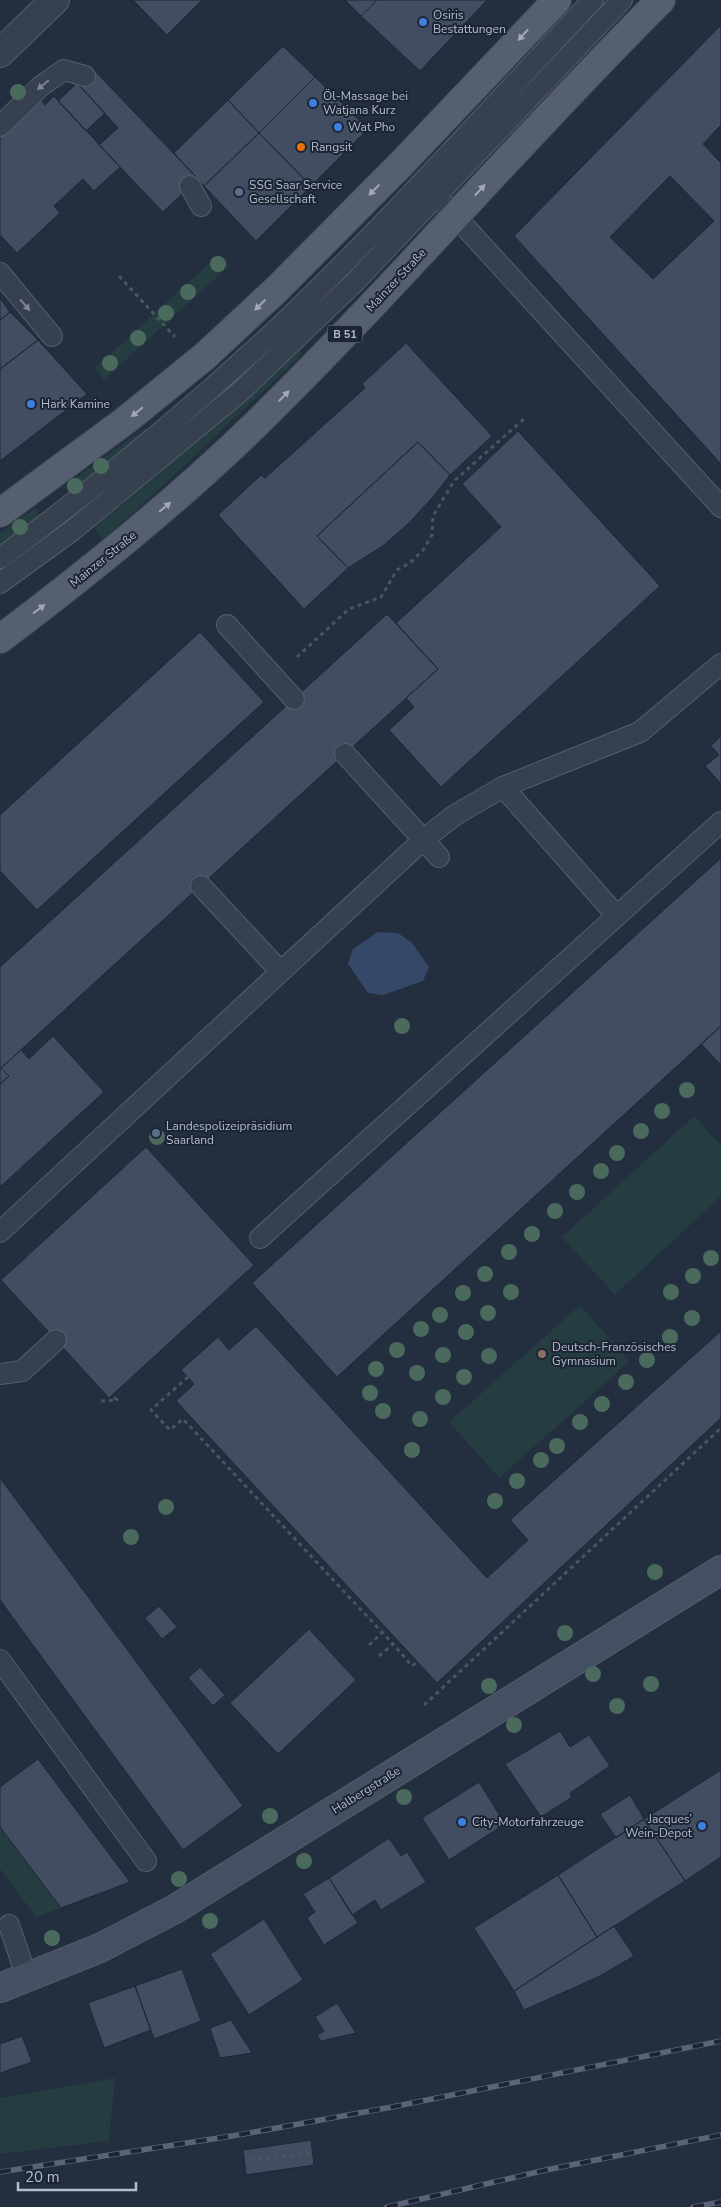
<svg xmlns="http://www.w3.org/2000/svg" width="721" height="2207" viewBox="0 0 721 2207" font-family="'Nunito Sans',sans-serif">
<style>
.green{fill:#253c40}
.water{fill:#364867}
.building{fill:#424d62;stroke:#1e2736;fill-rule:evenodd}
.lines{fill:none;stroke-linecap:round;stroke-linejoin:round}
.lane-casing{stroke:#555e6d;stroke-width:22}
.street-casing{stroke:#555e6d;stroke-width:30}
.secondary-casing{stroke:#555e6d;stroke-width:30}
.primary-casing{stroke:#414958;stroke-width:30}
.path{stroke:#43595d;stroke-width:3;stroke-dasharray:4 4;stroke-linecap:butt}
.lane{stroke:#37404f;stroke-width:20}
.street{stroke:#37404f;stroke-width:28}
.secondary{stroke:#454f62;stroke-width:28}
.primary{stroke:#555f6f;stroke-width:28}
.rail-casing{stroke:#596476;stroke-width:5.5}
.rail{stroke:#1c2534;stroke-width:4;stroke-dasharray:11;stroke-linecap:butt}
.tree{fill:#4a6a5e}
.oneway{fill:#a1a9b8}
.oneway2{fill:#7c8493}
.shop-dot{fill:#3f7fe0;stroke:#1c2534;stroke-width:2}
.food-dot{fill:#e8710a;stroke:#1c2534;stroke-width:2}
.service-dot{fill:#5c6f8a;stroke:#1c2534;stroke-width:2}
.education-dot{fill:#8d6e63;stroke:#1c2534;stroke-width:2}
.labels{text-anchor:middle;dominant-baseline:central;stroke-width:4;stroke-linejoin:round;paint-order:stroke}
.shield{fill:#1c2534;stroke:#868e9d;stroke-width:1}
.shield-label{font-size:11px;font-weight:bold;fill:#b4bbca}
.poi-label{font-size:12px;fill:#b4bbca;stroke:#1c2534;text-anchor:start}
.street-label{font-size:12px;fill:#b4bbca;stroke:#1c2534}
</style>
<rect width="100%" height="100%" fill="#232e3f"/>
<path class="green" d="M219,254l11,11 -126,115 -9,-12z
M299,350l4,4 -148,139 -52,46 -9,-11 152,-127z
M145,428l5,7 -79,60 -7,-9z
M35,508l6,9 -41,30v-14z
M694,1116l27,29v51l-106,99 -53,-58z
M580,1305l50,56 -131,117 -50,-56z
M0,1827l61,81 -25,9 -36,-48z
M115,2078l-6,63 -109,13v-56z"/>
<path class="water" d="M378,932l20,1 14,10 17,24 -6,14 -40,14 -15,-2 -20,-29 5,-15z"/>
<path class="building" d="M133,0h69l-35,35z
M345,0h32l-16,16z
M377,0h110l-67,71 -59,-55z
M721,25v100l-18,19 18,19v301l-207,-228zM670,176l44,45 -61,58 -43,-42z
M283,46l32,31 -56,56 -31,-33z
M93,69l105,110 -35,33 -64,-67 19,-17 -41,-45z
M315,77l53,52 -57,57 -52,-53z
M77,83l28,30 -19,18 -28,-30z
M54,96l66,71 -26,24 -11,-12 -29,27 6,7 -43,40 -17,-18v-98l40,-38 5,6z
M228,100l31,33 -55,53 -30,-33z
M259,133l52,53 -55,55 -52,-55z
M0,298l10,14 -10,8z
M10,312l28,28 -38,29v-49z
M38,340l49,54 -87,67v-92z
M406,343l86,93 -42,39 -32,-33 -101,94 31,32 -44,41 -86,-94 43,-40 4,3 100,-90 -3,-4z
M518,431l142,155 -219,201 -52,-57 25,-23 -8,-9 32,-29 -42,-46 105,-96 -39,-43z
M418,442l32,33 -18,23 -23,25 -25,22 -36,23 -31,-32z
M387,614l51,55 -438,400v-102z
M200,632l64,70 -227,208 -37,-39v-56z
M721,736v48l-16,-18 14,-11 -8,-9z
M721,858v168l-384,351 -85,-94z
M721,1026v39l-20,-21z
M53,1036l51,56 -104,95v-103l9,-8 -8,-8 20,-18 8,9z
M1,1068l8,8 -9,8v-15z
M146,1147l108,118 -145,133 -108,-118z
M256,1326l231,252 41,-38 -18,-20 211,-189v87l-284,265 -261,-282 18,-17 -13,-14 37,-33 11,13z
M0,1478l243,328 -60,44 -183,-250z
M159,1606l18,21 -15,12 -17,-21z
M309,1629l47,51 -78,74 -48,-51z
M200,1667l25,28 -12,11 -25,-28z
M560,1731l10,16 19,-12 21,31 -40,27 2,4 -31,20 -36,-53z
M38,1759l92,123 -69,26 -61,-81v-40z
M721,1770v87l-36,24 -41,-62z
M479,1782l26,42 -56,36 -27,-42z
M630,1795l14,24 -28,19 -16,-24z
M644,1819l41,62 -88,56 -39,-62z
M389,1838l12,18 6,-4 19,30 -45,28 -6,-10 -23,15 -23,-37z
M558,1875l39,62 -83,54 -40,-63z
M329,1878l29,45 -34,22 -17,-27 8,-6 -12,-18z
M264,1919l39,61 -54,35 -39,-61z
M614,1926l20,30 -34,20 -76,34 -10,-19z
M182,1969l19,52 -47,18 -19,-53z
M135,1986l16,44 -47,18 -16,-45z
M337,2003l19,30 -35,8 -4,-6 7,-4 -9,-14z
M231,2020l21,33 -32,5 -10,-30z
M22,2036l10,26 -32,11v-29z
M311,2140l3,25 -68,10 -3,-25z"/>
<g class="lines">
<g class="lane-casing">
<path id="lane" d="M0,126l41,-40 23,-16 21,6
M190,186l11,20
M446,206l275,301
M0,273l52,63
M0,558c97,-71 190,-148 278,-230 110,-105 211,-218 315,-328
M0,583l73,-53 167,-138 115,-110 267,-282
M227,625l67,74
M345,754l94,103
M503,787l113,128
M201,886l79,85
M0,1232l423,-392 32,-25 48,-28 137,-55 81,-68
M260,1238l461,-416
M0,1374l22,-3 34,-31
M0,1660l146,201
M9,1925l18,53"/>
</g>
<g class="street-casing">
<path id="street" d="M0,53l55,-53"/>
</g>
<g class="secondary-casing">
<path id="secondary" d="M0,1988l100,-40 75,-39 546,-339"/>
</g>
<g class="primary-casing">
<path id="primary" d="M0,513l126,-93 79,-64 72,-67 125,-126 155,-163
M0,639c89,-67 175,-136 255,-214 140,-137 267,-287 406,-425"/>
</g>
<path class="path" d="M119,276l56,61
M297,657l52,-48 32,-12 16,-27 13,-7 14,-14 8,-14 1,-19 21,-35 72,-64
M188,1377l-37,33 19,20 13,-11 210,225
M101,1401l16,-1 -5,-5
M369,1645l17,-16
M379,1656l14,-12 19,22 5,-4
M424,1705l297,-277
M250,2160l62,-7"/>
<use href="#lane" class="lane"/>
<use href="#street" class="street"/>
<use href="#secondary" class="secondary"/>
<use href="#primary" class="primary"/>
<g class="rail-casing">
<path id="rail" d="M0,2172l238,-37 154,-28 329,-66
M387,2207l159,-37 175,-35
M693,2207l28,-5"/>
</g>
<use href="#rail" class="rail"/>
</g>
<g class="tree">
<circle cx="18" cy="92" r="8"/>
<circle cx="218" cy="264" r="8"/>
<circle cx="188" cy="292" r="8"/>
<circle cx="166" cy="313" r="8"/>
<circle cx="138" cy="338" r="8"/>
<circle cx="110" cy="363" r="8"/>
<circle cx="101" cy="466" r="8"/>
<circle cx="75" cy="486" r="8"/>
<circle cx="20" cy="527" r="8"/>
<circle cx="402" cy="1026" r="8"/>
<circle cx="687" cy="1090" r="8"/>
<circle cx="662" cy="1111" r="8"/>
<circle cx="641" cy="1131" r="8"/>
<circle cx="157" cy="1137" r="8"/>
<circle cx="617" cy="1153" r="8"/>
<circle cx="601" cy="1171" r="8"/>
<circle cx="577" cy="1192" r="8"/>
<circle cx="555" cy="1211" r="8"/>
<circle cx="532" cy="1234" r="8"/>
<circle cx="509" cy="1252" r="8"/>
<circle cx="711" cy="1258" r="8"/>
<circle cx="485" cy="1274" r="8"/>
<circle cx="693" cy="1276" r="8"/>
<circle cx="511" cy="1292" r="8"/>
<circle cx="671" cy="1292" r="8"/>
<circle cx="463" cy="1293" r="8"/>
<circle cx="488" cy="1313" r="8"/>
<circle cx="440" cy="1315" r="8"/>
<circle cx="692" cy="1318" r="8"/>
<circle cx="421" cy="1329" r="8"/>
<circle cx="466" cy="1332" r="8"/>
<circle cx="670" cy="1337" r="8"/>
<circle cx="397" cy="1350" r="8"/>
<circle cx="443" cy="1355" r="8"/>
<circle cx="489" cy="1356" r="8"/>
<circle cx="647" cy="1360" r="8"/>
<circle cx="376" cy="1369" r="8"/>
<circle cx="417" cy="1373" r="8"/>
<circle cx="464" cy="1377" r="8"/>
<circle cx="626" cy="1382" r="8"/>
<circle cx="370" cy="1393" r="8"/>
<circle cx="443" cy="1397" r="8"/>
<circle cx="602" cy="1404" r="8"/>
<circle cx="383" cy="1411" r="8"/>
<circle cx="420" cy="1419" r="8"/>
<circle cx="580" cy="1422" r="8"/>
<circle cx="557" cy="1446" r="8"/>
<circle cx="412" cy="1450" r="8"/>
<circle cx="541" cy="1460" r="8"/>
<circle cx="517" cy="1481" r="8"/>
<circle cx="495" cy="1501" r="8"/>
<circle cx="166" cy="1507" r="8"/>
<circle cx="131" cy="1537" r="8"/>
<circle cx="655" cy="1572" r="8"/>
<circle cx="565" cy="1633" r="8"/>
<circle cx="593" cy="1674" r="8"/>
<circle cx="651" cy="1684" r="8"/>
<circle cx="489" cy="1686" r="8"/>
<circle cx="617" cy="1706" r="8"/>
<circle cx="514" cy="1725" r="8"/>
<circle cx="404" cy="1797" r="8"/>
<circle cx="270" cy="1816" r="8"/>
<circle cx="304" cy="1861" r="8"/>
<circle cx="179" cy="1879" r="8"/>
<circle cx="210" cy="1921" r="8"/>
<circle cx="52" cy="1938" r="8"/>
</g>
<defs><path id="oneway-solid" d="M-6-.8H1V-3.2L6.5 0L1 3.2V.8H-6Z" transform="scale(1.25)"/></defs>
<g class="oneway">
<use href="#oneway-solid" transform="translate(523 35) rotate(133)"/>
<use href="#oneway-solid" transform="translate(374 190) rotate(135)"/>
<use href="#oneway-solid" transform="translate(480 190) rotate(-47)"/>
<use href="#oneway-solid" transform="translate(260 305) rotate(136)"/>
<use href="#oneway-solid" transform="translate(284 396) rotate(-45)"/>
<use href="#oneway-solid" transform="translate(137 412) rotate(141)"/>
<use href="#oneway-solid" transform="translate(165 507) rotate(-40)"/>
<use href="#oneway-solid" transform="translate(39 609) rotate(-37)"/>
</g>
<g class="oneway2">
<use href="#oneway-solid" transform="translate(43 85) rotate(141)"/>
<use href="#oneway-solid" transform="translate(25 305) rotate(49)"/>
</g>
<g class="shop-dot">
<circle cx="423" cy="22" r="5"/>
<circle cx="313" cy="103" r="5"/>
<circle cx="338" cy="127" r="5"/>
<circle cx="31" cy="404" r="5"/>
<circle cx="462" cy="1822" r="5"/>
<circle cx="702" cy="1826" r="5"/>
</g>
<circle class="food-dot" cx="301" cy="147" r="5"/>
<g class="service-dot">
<circle cx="239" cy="192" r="5"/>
<circle cx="156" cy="1133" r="5"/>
</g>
<circle class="education-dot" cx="542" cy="1354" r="5"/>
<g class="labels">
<rect class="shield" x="327.5" y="325.5" width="35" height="17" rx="4"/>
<g class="shield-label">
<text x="345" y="334">B 51</text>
</g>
<g class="poi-label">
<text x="433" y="15">Osiris<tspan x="433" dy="14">Bestattungen</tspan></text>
<text x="323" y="96">Öl-Massage bei<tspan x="323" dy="14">Watjana Kurz</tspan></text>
<text x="348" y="127">Wat Pho</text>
<text x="311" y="147">Rangsit</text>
<text x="249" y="185">SSG Saar Service<tspan x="249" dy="14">Gesellschaft</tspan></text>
<text x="41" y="404">Hark Kamine</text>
<text x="166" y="1126">Landespolizeipräsidium<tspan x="166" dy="14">Saarland</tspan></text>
<text x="552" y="1347">Deutsch-Französisches<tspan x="552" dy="14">Gymnasium</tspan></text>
<text x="692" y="1819" text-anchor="end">Jacques’<tspan x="692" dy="14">Wein-Depot</tspan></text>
<text x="472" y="1822">City-Motorfahrzeuge</text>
</g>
<g class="street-label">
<text transform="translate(396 280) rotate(-47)">Mainzer Straße</text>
<text transform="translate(103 559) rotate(-39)">Mainzer Straße</text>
<text transform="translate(366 1790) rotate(-32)">Halbergstraße</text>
</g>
</g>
<path d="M18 2182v8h118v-8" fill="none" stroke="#b4bbca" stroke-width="2.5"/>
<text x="25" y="2182" font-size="15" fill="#b4bbca" stroke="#1c2534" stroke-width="4" paint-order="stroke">20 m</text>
</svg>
